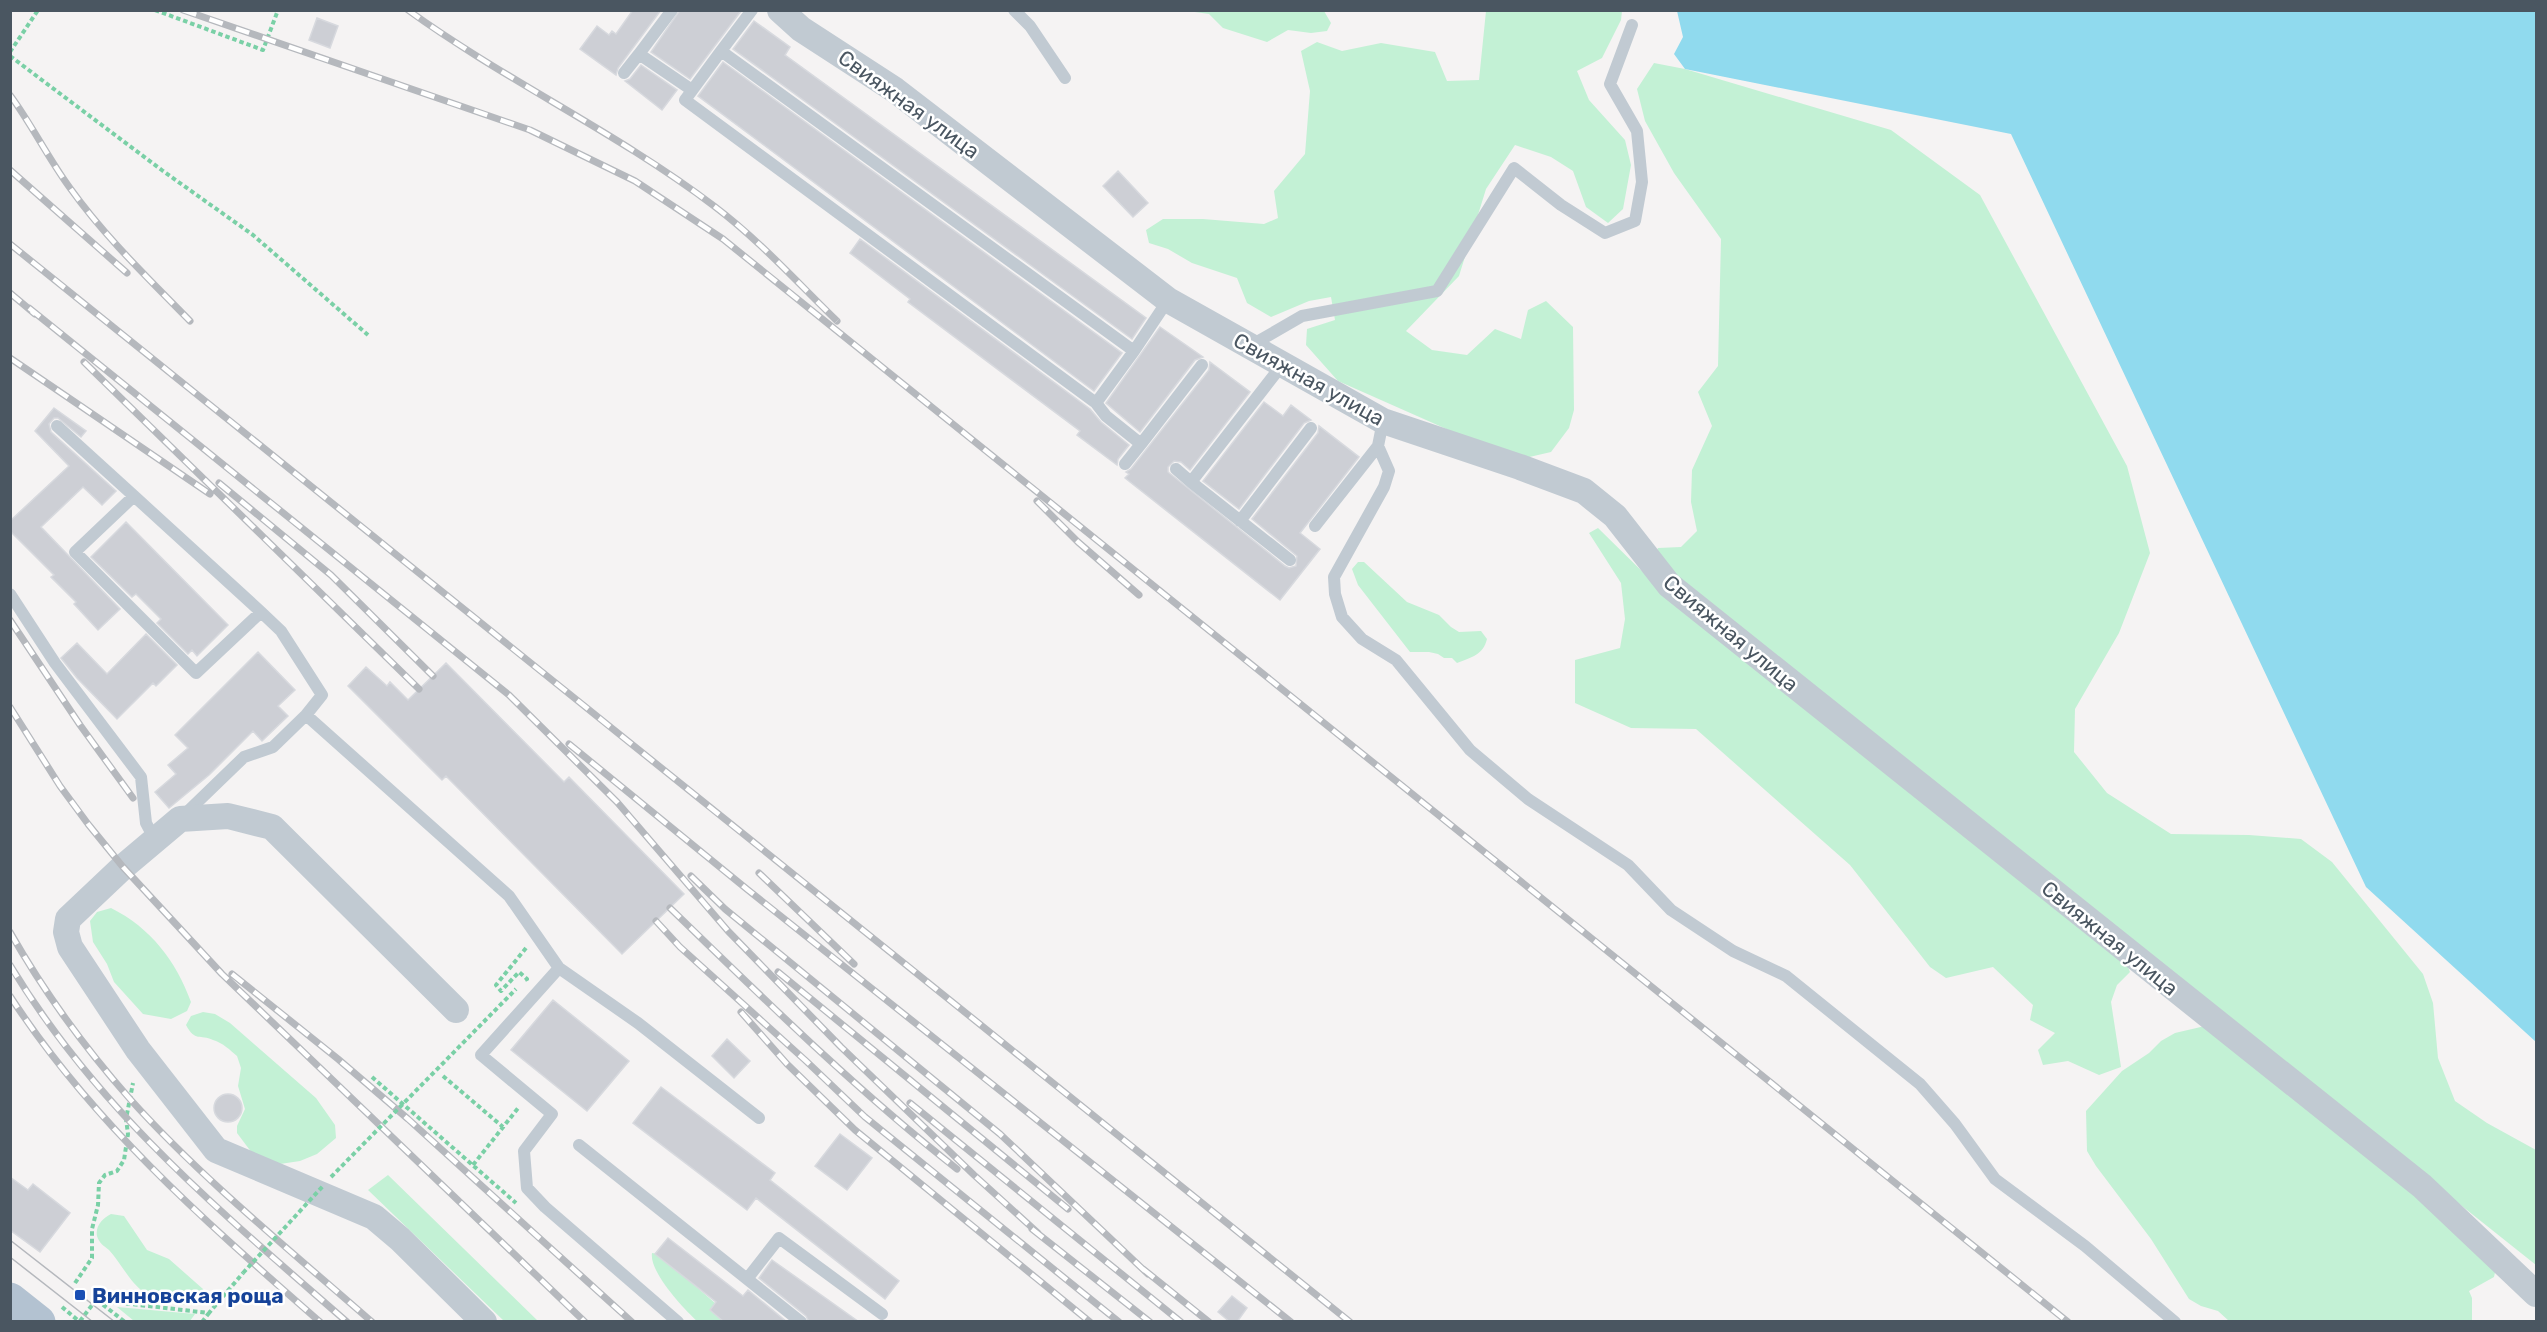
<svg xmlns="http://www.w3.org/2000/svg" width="2547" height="1332" viewBox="0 0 2547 1332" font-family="Rubik,sans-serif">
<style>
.green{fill:#c3f1d5}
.water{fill:#90daee}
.building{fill:#cdcfd5;stroke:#d7d9de;stroke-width:1.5}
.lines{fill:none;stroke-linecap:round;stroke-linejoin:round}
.path{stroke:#7ad0a6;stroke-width:4;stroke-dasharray:4.5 3;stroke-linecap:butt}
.service{stroke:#c1cad2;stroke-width:12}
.minor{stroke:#c1cad2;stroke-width:26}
.primary{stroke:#b3c2d1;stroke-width:33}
.tram{stroke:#b5b8bd;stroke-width:1.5}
.rail-casing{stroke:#b5b8bd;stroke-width:7}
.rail{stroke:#fff;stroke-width:4.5;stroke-dasharray:14;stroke-linecap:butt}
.path-bridge{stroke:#7ad0a6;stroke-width:4;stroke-dasharray:4.5 3;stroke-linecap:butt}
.transit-dot{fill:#1a4fb4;stroke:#fff;stroke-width:2}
.labels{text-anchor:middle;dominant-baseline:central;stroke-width:5;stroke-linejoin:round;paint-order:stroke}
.street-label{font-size:21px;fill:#4a5661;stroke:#fff}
.transit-label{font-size:21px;font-weight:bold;fill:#164399;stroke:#fff;text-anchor:start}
</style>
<rect width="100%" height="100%" fill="#f5f3f3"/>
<path class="green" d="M1188,11h136l7,12 -4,8 -16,2 -23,-3 -21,12 -44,-14 -14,-14z
M1486,11h136l-1,9 -19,38 -25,13 12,29 36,40 6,25 -8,44 -15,14 -22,-16 -13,-36 -22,-14 -36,-12 -29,44 -27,87 -53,55 26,19 35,5 28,-26 26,10 7,-29 18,-9 27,26 1,83 -5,18 -18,24 -30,7 -52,-20 -131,-58 -32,-36 1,-16 28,-9 -4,-23 -22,4 -38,16 -24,-14 -10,-25 -45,-15 -24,-14 -19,-6 -3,-13 17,-11h40l61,5 14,-6 -4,-27 31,-37 5,-63 -9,-40 16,-9 25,9 39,-8 54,9 12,29 32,-1z
M1654,63l31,6 206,61 89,65 147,271 23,87 -31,80 -44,76 -1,43 33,41 64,41 78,1 52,4 31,23 91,112 10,29 5,55 17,43 32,22 49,27v115l-884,-704 6,-13 23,-1 16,-16 -6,-29 1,-32 20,-44 -14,-34 20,-26 3,-127 -47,-66 -29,-52 -8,-32z
M1598,528l58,57 469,375 5,12 -13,13 -6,17 10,65 -22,8 -31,-14 -25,4 -5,-15 17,-17 -25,-13 3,-15 -40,-38 -47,11 -16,-11 -80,-102 -154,-136 -65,-1 -56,-25v-43l45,-12 5,-29 -4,-36 -32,-50z
M1358,562h6l43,40 32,13 12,12 8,5 22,-1 6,8c-4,16 -15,18 -30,24l-5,-5h-8l-6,-4 -9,-2h-19l-52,-67 -6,-16z
M111,908c40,20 65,53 80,94l-4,9 -16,8 -28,-5 -29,-32 -7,-18 -14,-22 -3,-21 7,-9z
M203,1012l12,2 15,9 86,75 19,27 1,13 -19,16 -17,7 -20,3 -28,-11 -15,-20v-7l8,-17 -7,-23 3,-18 -4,-12c-7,-6 -14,-13 -24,-16 -13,-6 -18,2 -27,-15l5,-9z
M2205,1026l223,178 68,64 -2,9 -25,14 3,7v23h-243l-11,-10 -17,-5 -12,-7 -38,-60 -55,-73 -9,-15 -1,-40 36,-40 27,-18 12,-12 14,-8z
M388,1175l150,146h-34l-136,-131z
M111,1214l13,2 23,34 22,9 34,30 3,6 -3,7c-15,6 -45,0 -58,-9 -15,-10 -24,-30 -36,-43 -5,-4 -10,-7 -12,-14 -2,-10 6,-18 14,-22z
M652,1253l6,1 78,67h-39c-13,-12 -48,-49 -45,-68z
M117,1307l78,7 -5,7h-56z"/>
<path class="water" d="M1677,11h859v1031l-170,-155 -355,-753 -326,-65 -11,-15 9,-17z"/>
<path class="building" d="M633,10h28l-43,58 -2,7 -36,-26 17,-23 12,9 3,-4 4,3z
M680,10l61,1 -51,68 -39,-27z
M317,18l21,8 -8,22 -21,-8z
M754,21l36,26 -5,8 361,263 -14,21 -399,-290z
M723,62l399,291 -28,38 -396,-295z
M641,65l36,25 -15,20 -37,-29 5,-2z
M1118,171l30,32 -15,14 -30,-31z
M860,239l230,170 11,13 28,23 -11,14 -1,6 -40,-30 3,-4 -172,-129 2,-3 -60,-46z
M1160,327l43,30 -8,3 -55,72 -34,-29z
M1210,362l40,30 -60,78 -9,-8 -7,-1 -6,6v5l117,94 4,2 7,-2 1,-10 -45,-37 66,-86 1,-7 40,31 -59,76 20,16 -40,51 -155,-122 4,-4 -3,-2 5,-3 78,-99z
M1264,402l19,14 8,-11 20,15 -7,3 -65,86 -36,-28z
M54,408l32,23 -5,6 -23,-19h-4l-5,6 2,8 65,59 -14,14 -19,-18 -42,40 79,82 -22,21 -24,-26 2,-2 -25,-25 3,-2 -44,-44v-10l59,-55 -34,-35z
M126,522l102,103 -31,31 -5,-6 -4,4 -31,-31 4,-4 -25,-25 -4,3 -41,-40z
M146,634l31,31 -21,21 -3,-3 -36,36 -40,-41 -16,-20 16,-15 30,31z
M258,652l37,38 -17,16 10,10 -26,25 -9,-10 -44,44 -40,33 -14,-16 21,-18 -8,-9 20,-17 -13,-13z
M446,663l118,119 5,-5 115,117 -62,60 -176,-178 -4,4 -94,-94 18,-19 21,19 3,-4 18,18z
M553,1000l76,61 -42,50 -76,-61z
M727,1039l23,22 -16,17 -22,-22z
M661,1087l114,86 -5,7 129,101 -14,18 -129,-101 -9,12 -114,-87z
M214 1108a14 14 0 1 1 28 0a14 14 0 1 1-28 0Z
M840,1134l32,24 -25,32 -32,-24z
M10,1177l18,13 5,-6 37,29 -30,39 -30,-22z
M668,1238l75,58 5,-6 39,32h-63l-14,-12 6,-8 -61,-48z
M772,1260l87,62h-50l-3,-6 -47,-38z
M1232,1296l15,12 -10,14h-7l-12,-10z"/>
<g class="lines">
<path class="path" d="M155,10l108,40 15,-40
M10,52l28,-42
M10,56l153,115 90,64 115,100
M525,980l2,-1 -8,-7 -18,19 -5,-6 30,-37
M443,1076l60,51
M372,1077l144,126
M473,1165l46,-58
M75,1283l17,-25v-29l6,-24 1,-22 6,-8 12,-4 7,-11 4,-26 -2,-15 7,-36
M96,1300l113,13 34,-40
M97,1300l28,22
M62,1307l18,15
M80,1321l16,-21
M202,1322l7,-9"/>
<path class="service" d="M672,10l-33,44 53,36
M752,10l-31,41 413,300 34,-51
M1014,10l16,16 35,52
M721,51l-36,49 411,303 38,-52
M624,73l15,-19
M1250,346l52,-30 135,-25 77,-123 47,37 44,28 30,-12 7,-39 -5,-51 -27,-47 22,-59
M1282,365l-91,117 99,78
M1096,403l10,13 35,28 61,-79
M57,426l77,70
M1378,446l11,25 -5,16 -50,90 1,17 7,23 20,22 34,21 74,90 58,49 100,66 43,45 62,41 53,25 134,108 35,40 40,55 90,67 90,76
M1125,464l16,-20
M1176,469l15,13
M1240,521l71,-93
M1315,526l63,-80 5,-25
M10,594l45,69 86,114 5,46 9,17
M306,715l203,181 50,72 79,55 121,95
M183,816l61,-59 29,-10 33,-32 16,-20 -41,-64 -20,-19 -127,-116 -59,56 121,121 65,-61
M559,968l-78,87 71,59 -28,37 3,37 18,19 133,115
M579,1145l222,177
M747,1279l32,-41 103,76"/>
<path class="minor" d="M780,10l21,19 94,61 273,210 215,121 137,46 64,24 31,25 54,69 753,601 114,108
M456,1010l-184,-183 -44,-11 -48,3 -57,48 -55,52 -2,13 4,15 68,103 78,100 158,67 26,22 84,83"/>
<path class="primary" d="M10,1299l29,23"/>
<path class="tram" d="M10,1240l105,82
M10,1257l83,65"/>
<g class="rail-casing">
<path id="rail" d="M183,10l347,120 105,51 88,58 1345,1083
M408,10c98,71 210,123 306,196 45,34 83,76 123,115
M10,95c22,30 38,63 60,93 35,49 78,90 120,133
M10,170l117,103
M10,244l1340,1078
M10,293l25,21
M29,308l480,387 108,107 111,129 113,116 133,128 64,58
M10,358l200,136
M84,362l335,327
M219,483l112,92 102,101
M1037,501l41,41 61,53
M10,620l70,105 53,73
M10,707l50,79 28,38 35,43 99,107 363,348
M569,744l179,146 543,432
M759,873l95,91
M691,876l34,33 275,225 148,140
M670,908c93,90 185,181 287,261
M656,921l24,26 125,113 60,57 254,205
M10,932c34,60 75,116 120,167 71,79 161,152 242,223
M10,965c88,146 210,246 337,357
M778,972l290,237
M232,974l106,85 70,60 224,203
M10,996c83,128 196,226 310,326
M741,1012l46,52 68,66 235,192
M910,1103l271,219
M1032,1229l118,93
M1143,1269l66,53"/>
</g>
<use href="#rail" class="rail"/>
<path class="path-bridge" d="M331,1177l185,-188
M243,1273l80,-87"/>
</g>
<rect class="transit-dot" x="74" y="1289" width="12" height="12" rx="3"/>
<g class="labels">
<g class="street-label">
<text transform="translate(909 104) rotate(36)">Свияжная улица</text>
<text transform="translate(1309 379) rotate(29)">Свияжная улица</text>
<text transform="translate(1731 633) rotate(40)">Свияжная улица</text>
<text transform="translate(2110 938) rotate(39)">Свияжная улица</text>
</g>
<g class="transit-label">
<text x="92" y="1295">Винновская роща</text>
</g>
</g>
<rect width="2547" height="1332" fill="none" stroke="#4a5661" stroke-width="24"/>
</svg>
